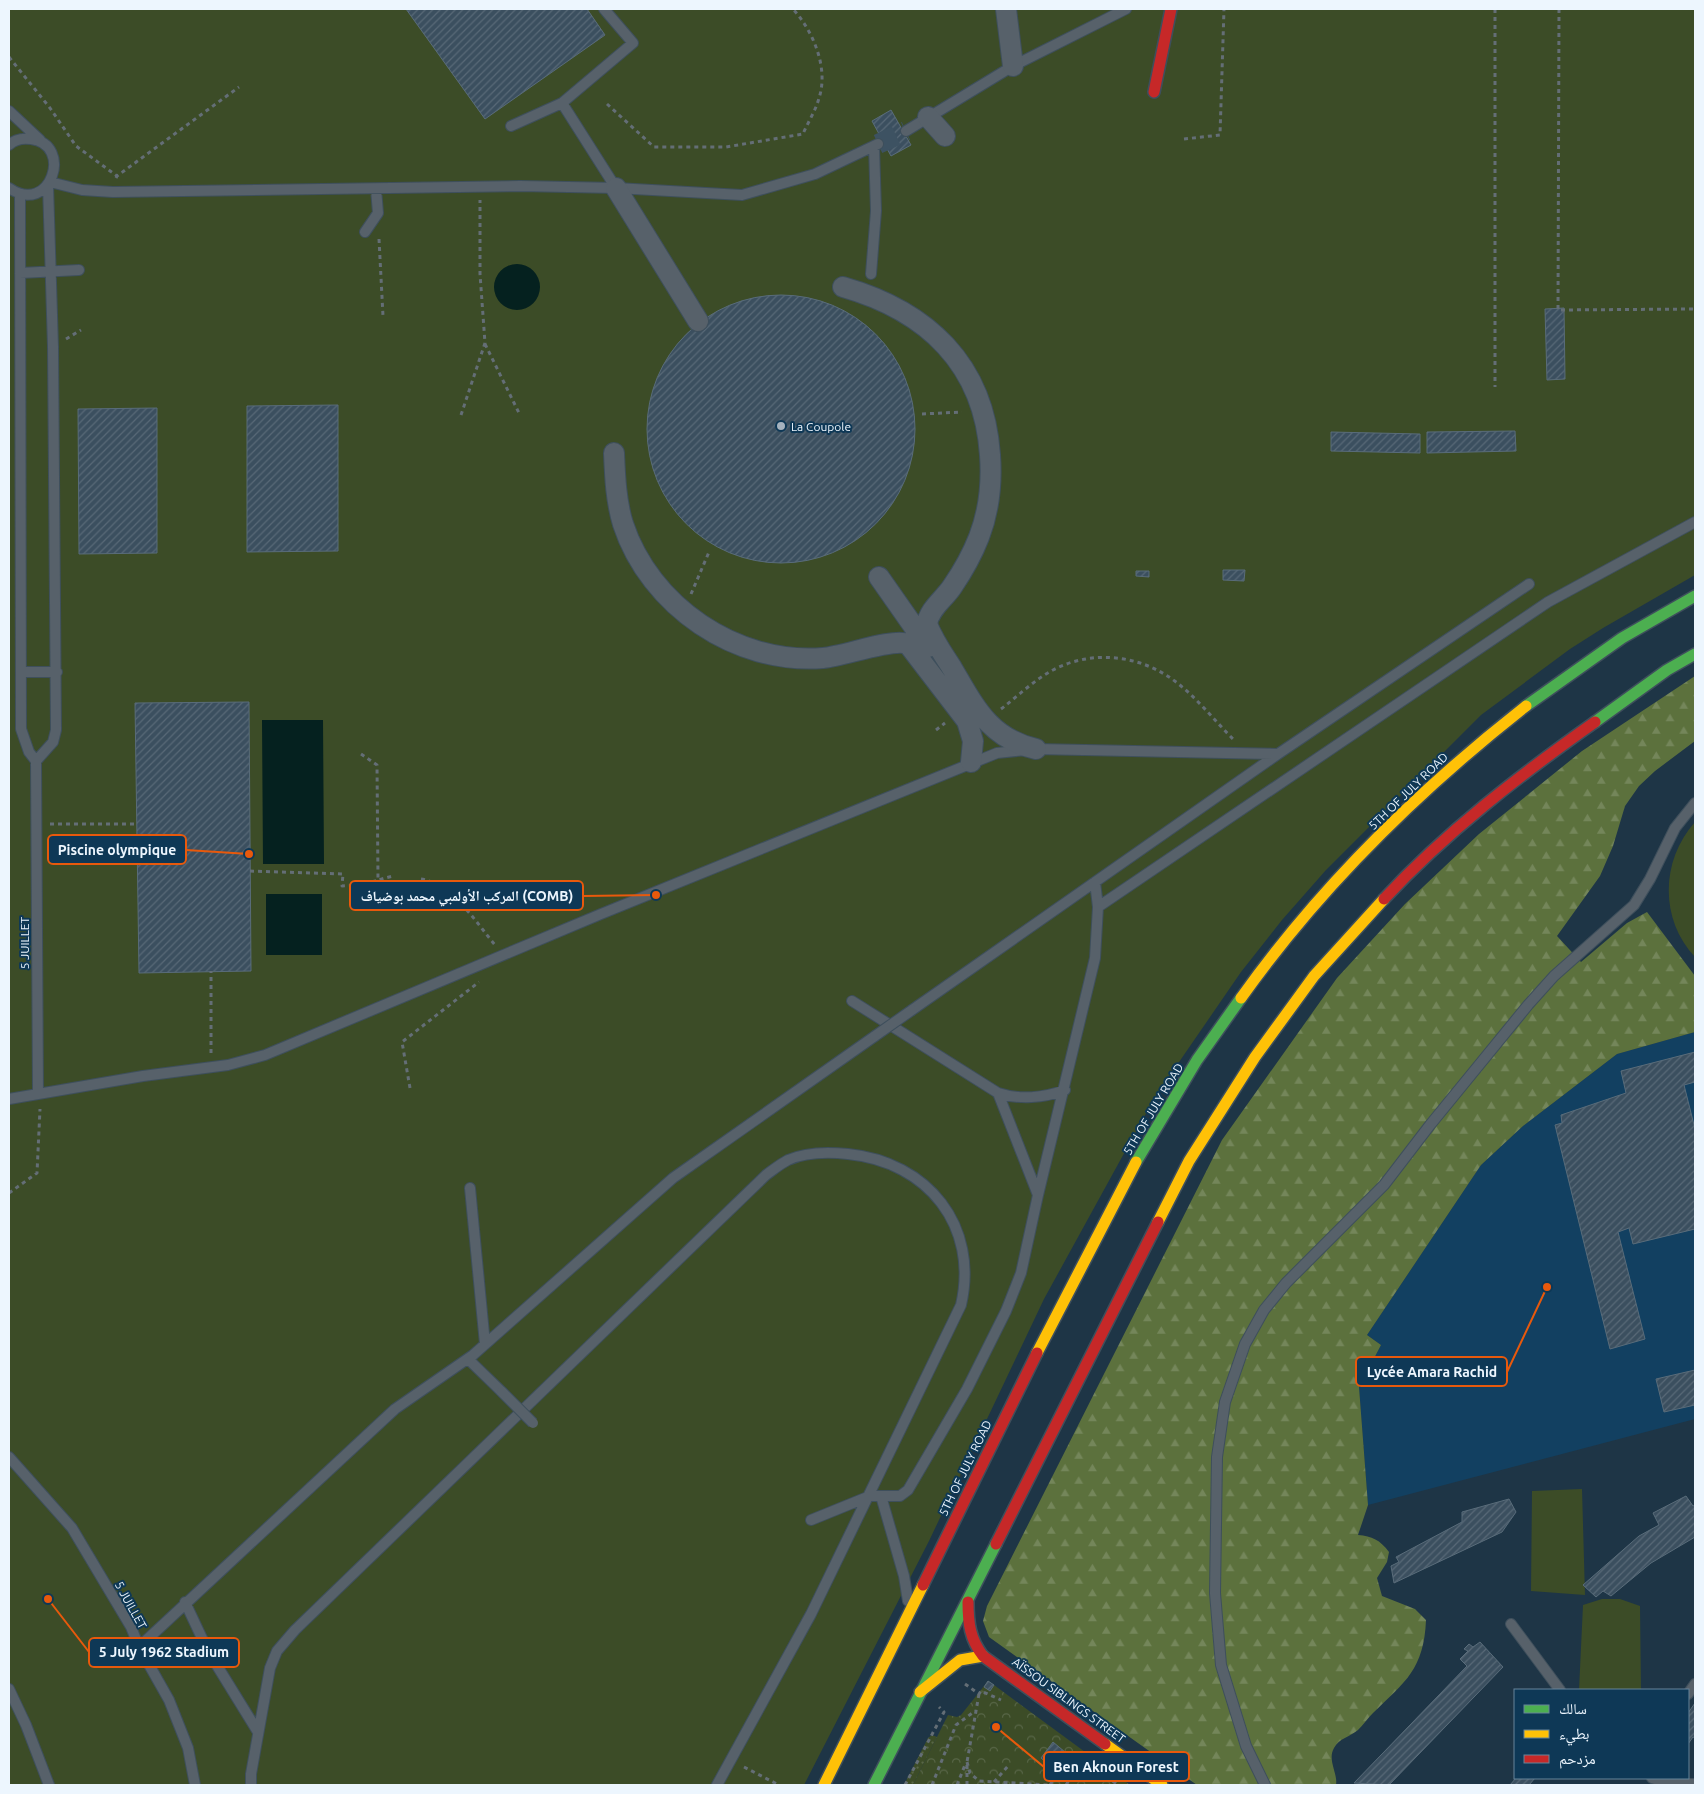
<svg xmlns="http://www.w3.org/2000/svg" width="1704" height="1794" viewBox="0 0 1704 1794" font-family="Ubuntu,'Noto Naskh Arabic',sans-serif">
<style>
.built{fill:#124061}
.grass{fill:url(#grass-dots)}
.forest{fill:url(#forest-firs)}
.park{fill:url(#park-crowns)}
.garden{fill:#3c4c27}
.water{fill:#05211f}
.building{fill:url(#building-hatch);stroke:#596c7a}
.lines{fill:none;stroke-linecap:round;stroke-linejoin:round}
.street-tunnel{stroke:#3d5262;stroke-width:20;stroke-dasharray:20 10;stroke-linecap:butt}
.lane-casing{stroke:#3e4f5c;stroke-width:12}
.street-casing{stroke:#3e4f5c;stroke-width:22}
.fast-casing{stroke:#3e4f5c;stroke-width:14}
.slow-casing{stroke:#3e4f5c;stroke-width:14}
.jam-casing{stroke:#3e4f5c;stroke-width:14}
.path{stroke:#646e76;stroke-width:3;stroke-dasharray:4 4;stroke-linecap:butt}
.lane{stroke:#57616a;stroke-width:10}
.street{stroke:#57616a;stroke-width:20}
.fast{stroke:#4caf50;stroke-width:11}
.slow{stroke:#ffc107;stroke-width:11}
.jam{stroke:#c62828;stroke-width:11}
.lane-bridge-casing{stroke:#3e4f5c;stroke-width:12;stroke-linecap:butt}
.lane-bridge{stroke:#57616a;stroke-width:10}
.poi-dot{fill:#a5b2be;stroke:#0e3856;stroke-width:2}
.labels{text-anchor:middle;dominant-baseline:central;stroke-width:4;stroke-linejoin:round;paint-order:stroke}
.poi-label{font-size:12px;fill:#edf6fe;stroke:#0e3856;text-anchor:start}
.street-label{font-size:12px;fill:#edf6fe;stroke:#0e3856}
.leader{fill:none;stroke:#e8590c;stroke-width:2}
.callout-dot{fill:#e8590c;stroke:#0e3856;stroke-width:2}
.callout{fill:#0e3856;stroke:#e8590c;stroke-width:2}
.callout-label{font-size:14px;text-anchor:middle;font-weight:bold;fill:#edf6fe}
</style>
<defs>
<pattern id="grass-dots" width="8" height="8" patternUnits="userSpaceOnUse" patternTransform="scale(1.25)"><rect width="8" height="8" fill="#3c4c27"/><path d="M2 2h.1M6 6h.1" fill="none" stroke="#586647" stroke-width="1.8" stroke-linecap="round"/></pattern>
<pattern id="forest-firs" width="22" height="20" patternUnits="userSpaceOnUse" patternTransform="scale(1.25)"><rect width="22" height="20" fill="#5c713d"/><path d="M5 1l3.5 6h-7zM16 11l3.5 6h-7z" fill="#74865a"/></pattern>
<pattern id="park-crowns" width="20" height="18" patternUnits="userSpaceOnUse" patternTransform="scale(1.25)"><rect width="20" height="18" fill="#3c4c27"/><path d="M2 6a3 3 0 1 1 6 0M12 15a3 3 0 1 1 6 0" fill="none" stroke="#586647"/></pattern>
<pattern id="building-hatch" width="6" height="6" patternUnits="userSpaceOnUse" patternTransform="scale(1.25)"><rect width="6" height="6" fill="#3b4f5f"/><path d="M-1 1l2-2M0 6l6-6M5 7l2-2" fill="none" stroke="#586977"/></pattern>
</defs>
<rect width="100%" height="100%" fill="#1e3546"/>
<path class="built" d="M1695,1032v387l-327,86 -9,-118 22,-42 -14,-10 114,-170 42,-39 94,-72z"/>
<path class="grass" d="M932,1735l5,2 -24,48h-9l24,-47z"/>
<path class="forest" d="M1695,676v65l-40,30 -16,15 -14,20 -12,40 -13,30 -43,60 24,26 46,-39 20,-11 48,64v56l-78,22 -94,72 -42,39 -114,170 14,10 -22,42 9,118 -10,30c14,1 22,5 31,17l-2,10 -10,16 5,18 33,13 11,11c-2,49 -21,62 -53,93 -5,5 -10,12 -15,17 -8,7 -19,8 -24,18 -7,12 4,25 2,37h-139l-208,-148 -6,-16 4,-15 235,-466 115,-162 68,-74 74,-70 103,-83z"/>
<path class="park" d="M988,1681l6,4 136,100h-217l35,-70 9,2 4,-2z"/>
<path class="garden" d="M9,9h1686v566l-92,53 -33,21 -89,66 -155,155 -44,50 -41,52 -86,125 -111,202 -115,242 -125,244h-795z
M1695,822v135c-36,-38 -34,-97 0,-135z
M1582,1489l3,106 -54,-4 1,-100z
M1602,1599h18l20,7 1,84h-62l4,-85z"/>
<path class="water" d="M494 287a23 23 0 1 1 46 0a23 23 0 1 1-46 0Z
M262,720h61l1,144h-61z
M266,894h56v61h-56z"/>
<path class="building" d="M406,9h181l18,26 -120,84z
M891,110l20,35 -20,11 -19,-35z
M647 429a134 134 0 1 1 268 0a134 134 0 1 1-268 0Z
M1564,308l1,71 -18,1 -2,-71z
M338,405v146l-91,1v-146z
M157,408v145l-78,1 -1,-145z
M1515,431l1,20 -89,2v-21z
M1331,432l89,2v19l-89,-2z
M1223,570h22l-1,11 -21,-1z
M1136,571h13v6l-13,-1z
M249,702l2,269 -112,2 -4,-270z
M1695,1052v30l-11,3 11,44v100l-62,15 -4,-16 -11,4 27,107 -35,10 -55,-224 7,-2 -1,-8 65,-22 -5,-22z
M1695,1370v35l-31,7 -8,-33z
M1686,1496l7,10 2,-1v32l-44,26 -40,33 -8,-5 -7,6 -13,-12 56,-49 20,-11 -6,-12z
M1509,1499l7,13 -14,20 -108,51 -3,-17 8,-4 -3,-5 66,-35v-10z
M1480,1642l23,25 -114,118 -35,-2 113,-117 -7,-7 8,-8 -4,-2 5,-5 4,3z
M988,1681l6,4 -4,6 -6,-4z
M1695,1703v35l-2,-1 -5,7v-31z
M1053,1742l12,10 -11,17 -13,-11z
M1516,1778h19l-6,7h-19z"/>
<g class="lines">
<path class="street-tunnel" d="M878,144l28,-13"/>
<g class="lane-casing">
<path id="lane" d="M562,103l71,-60 -29,-34
M9,111l31,29
M511,126l51,-23 54,85
M906,131l107,-65 113,-57
M9,145c6,-6 14,-7 22,-6 43,5 20,78 -22,49
M50,182l32,8 31,2 407,-6 96,2 126,7 73,-21 63,-30
M20,194l1,535 8,23 7,9
M365,232l13,-19 -2,-24
M20,273l59,-3
M871,274l5,-63 -2,-65
M22,672h35
M36,761l17,-19 3,-12 -3,-383 -5,-162
M1095,882l3,25
M912,1010l366,-256 251,-170
M998,1093c21,7 46,5 67,-3
M38,1094l105,-18 85,-11 37,-10 336,-141 396,-161 39,-4 242,5
M9,1099l29,-5 -2,-333
M470,1188l15,156
M1038,1195l57,-237 3,-51 450,-305 147,-80
M468,1359l34,33
M9,1457l63,71 59,99 8,20 30,53 19,48 7,37
M881,1496l23,80 4,25
M811,1520l59,-24h30l8,-6 59,-101 39,-78 15,-38 17,-78 -40,-102 -146,-92
M185,1602l23,49 50,81
M1511,1624l49,66
M139,1647l256,-238 78,-54 200,-177 202,-142
M9,1689l17,36 23,60
M1688,1694l7,-10
M1652,1778l19,6h24
M251,1785v-11l19,-106 7,-17 18,-21 471,-455c7,-5 14,-11 22,-15 18,-8 41,-8 60,-6 80,8 131,72 113,151l-150,309 -94,171
M1265,1785l-19,-39 -25,-81 -6,-72 2,-136 8,-55 20,-58 19,-34 22,-27 98,-98 46,-60 98,-120 26,-29 80,-71 16,-26 25,-51 20,-25"/>
</g>
<g class="street-casing">
<path id="street" d="M1006,9l7,57
M928,117l17,19
M616,188l82,133
M843,287c84,24 141,77 147,168 2,27 -1,56 -11,82 -7,18 -16,34 -27,50 -8,12 -23,22 -25,37 6,16 16,30 25,44 23,39 37,70 84,81
M614,453c1,24 2,48 9,71 27,82 113,141 200,134 22,-2 69,-20 85,-14l59,77 6,20 -2,21
M879,577l49,70"/>
</g>
<g class="fast-casing">
<path id="fast" d="M1526,706l96,-68 73,-42
M1595,722l72,-52 28,-16
M1136,1162l61,-102 44,-62
M874,1785l122,-241"/>
</g>
<g class="slow-casing">
<path id="slow" d="M1241,998c79,-111 178,-208 285,-292
M1158,1222l31,-61 66,-104 59,-81 70,-77
M1037,1353l99,-191
M920,1692l40,-32 23,-4
M1105,1744l57,41
M824,1785l99,-200"/>
</g>
<g class="jam-casing">
<path id="jam" d="M1154,92l17,-83
M1384,899c62,-67 136,-124 211,-177
M996,1544l162,-322
M923,1585l114,-232
M968,1602c0,21 2,37 15,54l122,88"/>
</g>
<path class="path" d="M1495,9v378
M1559,9l-1,301 137,-1
M9,57l41,51 26,38 41,30
M607,104l47,43h72l77,-13c5,-12 13,-24 16,-36 10,-30 -6,-67 -26,-89
M1184,139l36,-4 4,-126
M116,178l1,-2 122,-89
M379,239l4,77
M66,339l15,-9
M485,344l35,71
M922,414l40,-2
M461,415l24,-72 -5,-69v-74
M691,594l18,-42
M1001,709c17,-13 33,-29 52,-39 40,-21 88,-15 123,12 21,16 38,38 57,57
M936,730l9,-7
M361,754l16,11 1,115 15,-4
M50,824h87
M250,871l93,3 -1,12 20,-1 16,-5
M421,879c30,4 55,43 74,66
M211,1053v-82
M410,1088l-8,-46 77,-60
M9,1193l28,-20 3,-64
M965,1684l14,10 2,-3 20,9
M967,1762l3,11 9,8 70,4
M1087,1762l31,23
M744,1767l35,18
M994,1782l14,-16
M905,1785l39,-73 -5,-5
M932,1785l24,-60 19,-14
M957,1785l8,-20
M967,1785v-23l12,-68
M1050,1785l21,-34
M1066,1785l17,-25"/>
<use href="#lane" class="lane"/>
<use href="#street" class="street"/>
<use href="#fast" class="fast"/>
<use href="#slow" class="slow"/>
<use href="#jam" class="jam"/>
<g class="lane-bridge-casing">
<path id="lane-bridge" d="M875,1036l37,-26
M502,1392l31,31"/>
</g>
<use href="#lane-bridge" class="lane-bridge"/>
</g>
<circle class="poi-dot" cx="781" cy="426" r="5"/>
<g class="labels">
<g class="poi-label">
<text x="791" y="426">La Coupole</text>
</g>
<g class="street-label">
<text transform="translate(1408 791) rotate(-44)">5TH OF JULY ROAD</text>
<text transform="translate(24 943) rotate(-90)">5 JUILLET</text>
<text transform="translate(1153 1109) rotate(-59)">5TH OF JULY ROAD</text>
<text transform="translate(965 1468) rotate(-64)">5TH OF JULY ROAD</text>
<text transform="translate(131 1605) rotate(61)">5 JUILLET</text>
<text transform="translate(1069 1700) rotate(36)">AÏSSOU SIBLINGS STREET</text>
</g>
</g>
<path class="leader" d="M249 854L186 850M656 895L583 896M1547 1287L1507 1372M48 1599L89 1652M996 1727L1044 1767"/>
<g class="callout-dot">
<circle cx="249" cy="854" r="5"/>
<circle cx="656" cy="895" r="5"/>
<circle cx="1547" cy="1287" r="5"/>
<circle cx="48" cy="1599" r="5"/>
<circle cx="996" cy="1727" r="5"/>
</g>
<g class="callout">
<rect x="48" y="835" width="138" height="29" rx="5"/>
<rect x="350" y="881" width="233" height="29" rx="5"/>
<rect x="1356" y="1357" width="151" height="29" rx="5"/>
<rect x="89" y="1638" width="150" height="29" rx="5"/>
<rect x="1044" y="1752" width="145" height="29" rx="5"/>
</g>
<g class="callout-label">
<text x="117" y="855">Piscine olympique</text>
<text x="467" y="901">المركب الأولمبي محمد بوضياف (COMB)</text>
<text x="1432" y="1377">Lycée Amara Rachid</text>
<text x="164" y="1657">5 July 1962 Stadium</text>
<text x="1116" y="1772">Ben Aknoun Forest</text>
</g>
<rect width="1704" height="1794" fill="none" stroke="#edf6fe" stroke-width="20"/>
<rect x="1514" y="1689" width="175" height="90" fill="#0e3856" stroke="#678499"/>
<rect x="1524" y="1705" width="25" height="8" fill="#4caf50" stroke="#678499"/>
<text x="1559" y="1714" font-size="15" fill="#edf6fe">سالك</text>
<rect x="1524" y="1730" width="25" height="8" fill="#ffc107" stroke="#678499"/>
<text x="1559" y="1739" font-size="15" fill="#edf6fe">بطيء</text>
<rect x="1524" y="1755" width="25" height="8" fill="#c62828" stroke="#678499"/>
<text x="1559" y="1764" font-size="15" fill="#edf6fe">مزدحم</text>
</svg>
